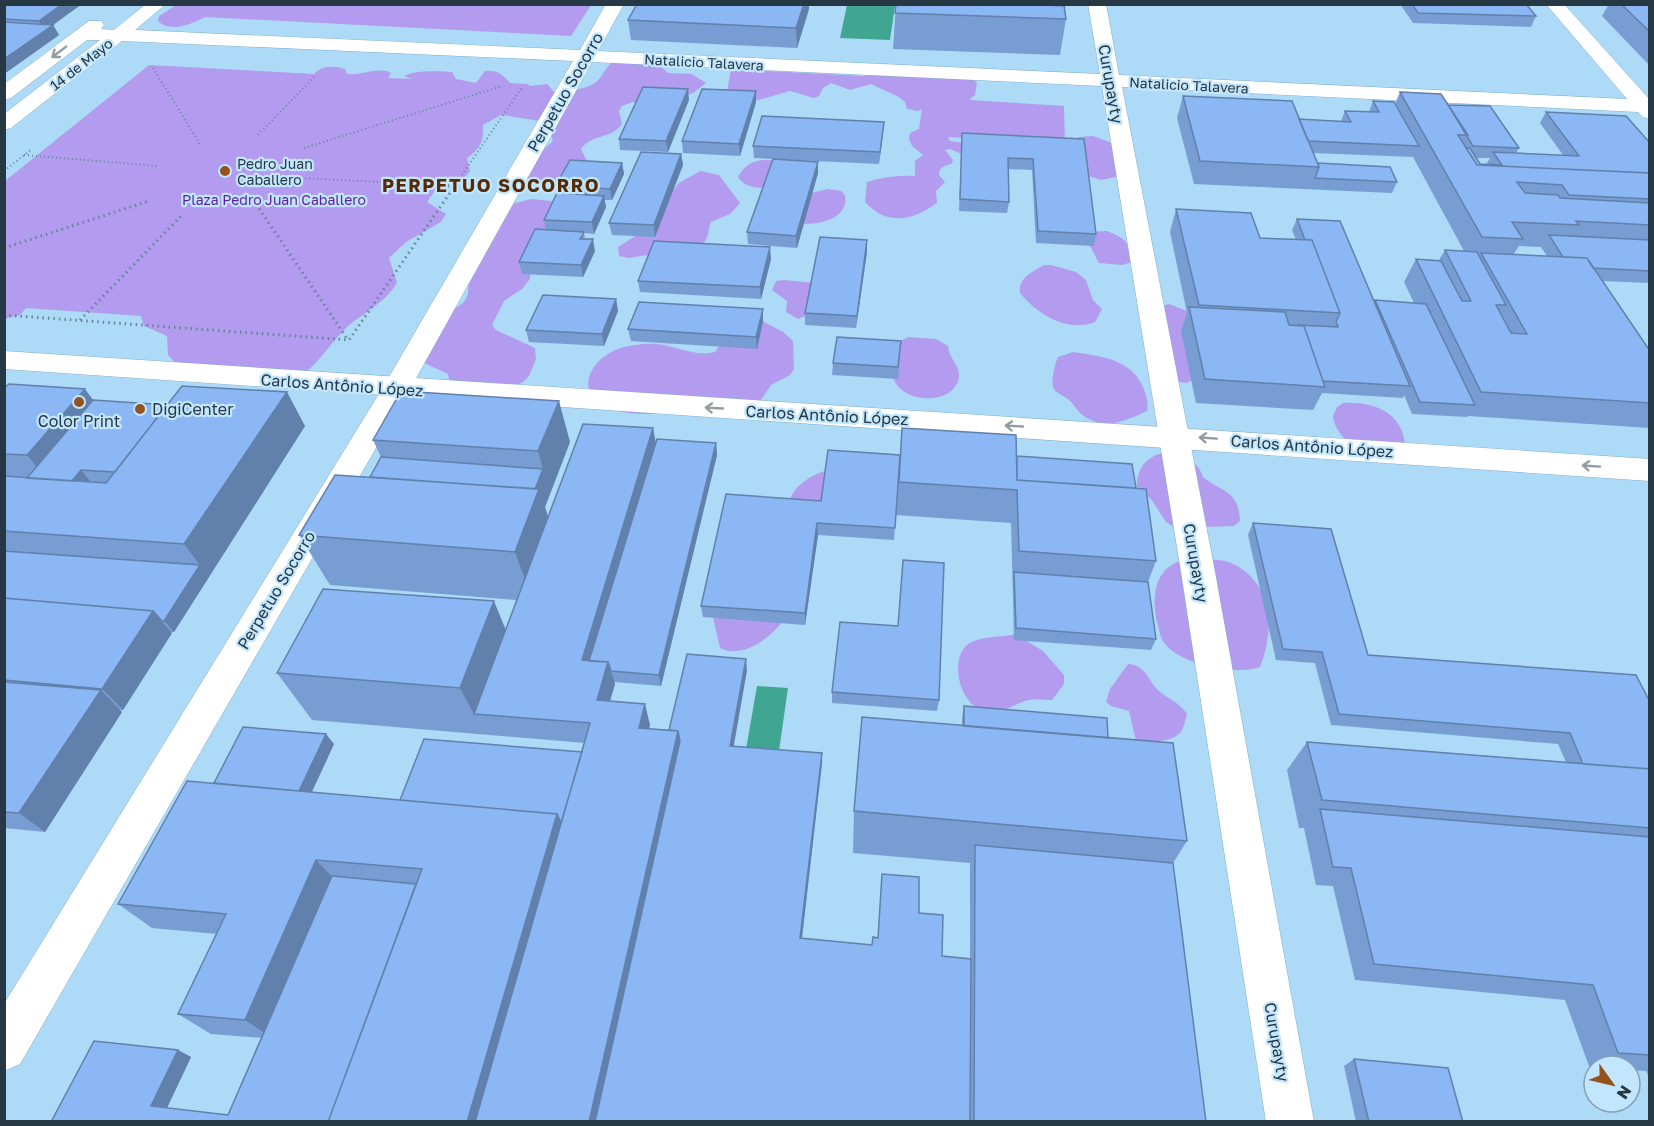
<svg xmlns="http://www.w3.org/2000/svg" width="1654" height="1126" viewBox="0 0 1654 1126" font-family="'Golos Text',sans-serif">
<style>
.green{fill:#b39bef}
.water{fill:#41a691}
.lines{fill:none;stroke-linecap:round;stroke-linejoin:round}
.minor-casing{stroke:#83afca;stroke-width:1}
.tertiary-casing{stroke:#83afca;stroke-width:1}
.path-far1{stroke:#668498;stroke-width:2;stroke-dasharray:1 3;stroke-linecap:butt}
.path{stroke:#668498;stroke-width:3;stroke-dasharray:1.5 4;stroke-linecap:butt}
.minor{fill:#fff;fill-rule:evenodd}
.tertiary{fill:#fff;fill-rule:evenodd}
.wall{fill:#789dd2;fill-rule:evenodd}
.shaded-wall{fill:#6180ab}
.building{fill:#8bb7f4;stroke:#6180ab;stroke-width:1.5}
.oneway{stroke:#929ca1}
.poi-dot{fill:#94531d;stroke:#c2e6fd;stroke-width:2}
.labels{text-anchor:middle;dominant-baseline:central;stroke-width:4.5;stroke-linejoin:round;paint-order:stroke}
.far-street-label{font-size:14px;fill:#263843;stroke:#c2e6fd}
.far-poi-label{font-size:14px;fill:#263843;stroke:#c2e6fd;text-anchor:start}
.far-park-label{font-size:14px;fill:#5c21a7;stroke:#c2e6fd}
.street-label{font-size:16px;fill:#263843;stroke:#c2e6fd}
.poi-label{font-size:16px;fill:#263843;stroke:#c2e6fd;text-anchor:start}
.far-district-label{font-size:18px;font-weight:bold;letter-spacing:1.5px;fill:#572c04;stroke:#c2e6fd}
</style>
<rect width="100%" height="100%" fill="#addaf7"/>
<path class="green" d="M178,4h413v1l-20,31 -366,-19c-13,7 -35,16 -47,4l1,-5z
M614,60l43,3 11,10 24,1 14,9 -13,10 -51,13 -9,-4 -11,4 -3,5 3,13c-10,15 -31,10 -41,25l6,12c-21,14 -42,35 -66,14l3,-8 29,-26 -6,-19 -46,-7 -18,10c1,16 -3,24 -16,33l3,13 -5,6 -22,2 -16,23 19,12 -5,8 -35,20 -17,16 8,25c-13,21 -33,29 -50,44 -18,17 -28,38 -50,51l-115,-8 -14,-15 -1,-19 -23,-10 -3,-10 -115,-8 -6,7 -15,4v-138l144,-116 165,9c9,-9 20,-8 31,-5l2,5c14,2 31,-8 44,-1l-3,5 24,1 -8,-3c11,-6 34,-5 48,-4l4,7 20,4 9,-12c12,-1 17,3 25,12l18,1 2,2 17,-2 7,8c13,-2 31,-1 42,-10 7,-6 9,-14 18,-22z
M731,69l133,7 24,-3 84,5 5,5 -2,12 -6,5 95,6 1,39 -117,-8 2,4 14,2 2,13 -16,-7 -5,1 8,10 -2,4c-7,2 -12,3 -12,11l6,7 -9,9 1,12c-25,18 -50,23 -72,-1l2,-20c15,-5 32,-7 48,-6v-15l8,-6 -11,-9 -3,-7 1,-6 9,-4 3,-20 -4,2 -11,-2 -2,-7 -6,-5 -28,-13 -21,6 -19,-7 -8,5 -4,8 -5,2 -24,-7 -32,9 -12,-1 -19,-7z
M1093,136l24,9 3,31 -19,4 -20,-6 -13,-29 11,-8z
M762,160l23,1 -18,27c-11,0 -23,-1 -29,-11 5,-10 12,-15 24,-17z
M700,171l19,4 21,28 -10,11 -19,8c-4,10 -1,17 -11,24l-71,12 -10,-2 -1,-9 22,-14 39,-50z
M828,189l13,2 4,4c4,23 -23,29 -42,29l4,-30z
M531,199l29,3 -30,68v9l-8,10 -18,12 -12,24 4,5 39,18 1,11 -7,17 -5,5 -13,9 -61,-5 -2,-11 -26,-12c4,-11 7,-31 14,-41 12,-15 35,-11 32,-37l40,-79z
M1107,231c18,7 23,12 28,30l-13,4 -23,-2 -10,-19 2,-12z
M1044,265h7l25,7 10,8 7,20 9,9 -7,13c-28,11 -58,-8 -75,-29 -2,-15 12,-21 24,-28z
M784,280l31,3 -7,32 -10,4 -12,-7 1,-11 -15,-11 4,-9z
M1169,304l23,9 1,66 -6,4 -19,-2 -6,-75z
M759,319l24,13 10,9 1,28 -4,6 -19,10 -16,24c-23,0 -46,0 -69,2 -25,2 -47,6 -72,-1 -43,-12 -26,-52 7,-62 10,-3 26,-5 36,-4 20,2 37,13 58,8l4,-6z
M908,337l28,2 12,7c1,13 12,20 11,30 -3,30 -58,29 -66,1 -2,-9 1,-23 2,-33z
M1073,352c27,4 58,7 70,35 3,8 6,15 4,24 -19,9 -42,19 -62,6 -7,-4 -10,-12 -16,-17 -4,-4 -12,-6 -15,-11 -4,-7 1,-25 4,-32z
M1343,403c28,-2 59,8 62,41 -13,1 -31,6 -44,4 -14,-3 -27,-19 -28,-32l4,-9z
M1171,452c15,5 27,9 32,25 21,17 35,12 37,44l-6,5 -31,1 -21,5 -16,-10 -15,-23 -14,-11c-1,-22 13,-35 34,-36z
M832,469l9,36 -52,-2c4,-19 26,-30 43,-34z
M1185,560c14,0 34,-2 46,3 42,18 44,68 29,104 -23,9 -80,-3 -95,-23 -5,-6 -6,-15 -8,-22 -6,-25 -2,-57 28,-62z
M712,613l71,8c-14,18 -40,38 -63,27z
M1015,634l28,17 21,24v9l-12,16c-7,0 -16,-1 -23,0 -15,3 -28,16 -44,12 -24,-6 -36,-49 -19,-66 12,-11 34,-8 49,-12z
M1128,664c19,1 20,18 32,28 10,8 19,10 27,22 -2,6 -3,15 -7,19 -8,9 -34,10 -44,8l-7,-30 -18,-5 -5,-4 4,-13z"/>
<path class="water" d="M847,5h48l-5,35 -50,-2z
M757,686l31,2 -10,70 -33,-3z"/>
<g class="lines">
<g class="minor-casing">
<path id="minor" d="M146,4h20l-31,26 445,20 26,-46h18l-26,47 502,23 -12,-70h18l13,71 508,24 -81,-95h18l86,96v19l-7,-2 -5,-5 -516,-25 93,485 99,550h-48l-85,-550 -79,-486 -510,-24 -182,327 -390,675 -16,7v-67l378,-615 191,-328 -451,-20 -111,87 -7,2v-16l96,-74h-13l-76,58 -7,2v-16l85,-63h12l3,4 -3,4 13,1z"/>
</g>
<g class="tertiary-casing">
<path id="tertiary" d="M4,351l1646,108v22l-1646,-112z"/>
</g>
<path class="path-far1" d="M153,68l47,76
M258,135l58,-60
M304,148l198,-62
M24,155l134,11
M4,171l28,-22
M301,178l137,7
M455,185l68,-99"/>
<path class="path" d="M409,184l46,2
M256,204l92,136
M4,248l145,-47
M4,315l345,25 107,-156
M80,320l103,-106"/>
<use href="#minor" class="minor"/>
<use href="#tertiary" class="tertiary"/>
</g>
<path class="wall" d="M4,4l49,21 6,10 -55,39z
M896,4h170l-1,5 1,10 -6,36 -167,-6z
M1400,4h126l10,12 -5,11 -118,-4z
M1609,4h41v62l-48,-50z
M809,9l-12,39 -166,-8 -3,-20z
M1400,92l48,13 71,43 -3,5 47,2 -23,-32 6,-11 104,31v140l-48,-2 48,70v77l-182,-12 -1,1 -55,-3 -8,-19 -1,3 -81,-5 -9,17 -117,-7 -15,-72 6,-18 -17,-81 6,-23 84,29 36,2 -4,-10 5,-11 77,83 1,-2 39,3 -10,-21 12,-23 23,1 6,-10 19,1 -51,-94 -100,-4 5,10 79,19 -5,11 -198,-9 -17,-66 6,-22 116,23 42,2 4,-10 24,1 4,-11 22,3zM1476,158h14l-3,5 1,1h-8zM1519,246l22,1 6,9 -34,-1z
M689,100l-21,52 -48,-2 -1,-11z
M756,102l-16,54 -57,-3 -1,-12z
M883,133l-4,31 -125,-6 -1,-12z
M962,133l122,6 12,95 -2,12 -58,-3 -4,-73 -24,-1 1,33 -2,11 -48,-2z
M681,154l2,11 -28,72 -43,-2 -3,-12z
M622,163l2,11 -12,26h-8l2,7 -12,27 -10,-1 1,6 10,12 -12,26 -61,-3 -3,-12 27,-32 -2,-10 14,-27 -2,-8z
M818,173l-21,75 -49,-4 -1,-12z
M867,240v12l-11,76 -51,-3v-12z
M771,259l-10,40 -121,-7 -2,-11z
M616,299l2,12 -14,35 -75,-4 -3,-12z
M763,309v12l-6,28 -126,-8 -3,-12z
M901,341l-3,38 -66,-4 1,-12z
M4,388l89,12 212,26 -131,206h-3l1,1 -49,77h-3l2,2 -77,120 -41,-4v-352l23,1 -23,-1z
M653,428l3,15h60l1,12 -56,231 -47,-4 1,2 -5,17 40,24 -1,4 20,1 78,-60 -14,76 89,7v10l-20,175 70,7 6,-7 41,-25 23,43 28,3v-96l-117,-10 1,-42 108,-86v-8l2,-11 145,32 78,103 -14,22 33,259h-1155l127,-72 13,7 -24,51 61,7 34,-77 -51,-4 -33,-20 39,-80 -65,-6 -34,-24 96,-121 120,-39 -22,48 88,8 182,-48 3,-9 -273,-23 -35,-47 229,-44 10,-29 -186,-15 -31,-50 71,-58 11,-20 -8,-17 197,2 -25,65 3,10z
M902,428l234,60 20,73 -8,21 8,57 -5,11 -137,-10 -3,-117 -115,-8z
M900,455l-6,85 -76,-5 -13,90 -102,-8 -2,-11 120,-105z
M1253,523l115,132 282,47v377l-4,-8 -16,-1v-4h-41l-24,-66 -210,-20 -22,-94 -17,-1 -12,-57h-5l-12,-58 20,-28 259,20 -8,-18 -227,-19 -16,-62 -39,-3 -28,-125z
M832,692l107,8 -2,11 -105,-8z
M1354,1059l109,63h-107l-12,-56z"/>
<path class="shaded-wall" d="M62,4h20l-29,21 6,10 -55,39v-15l41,-28 -6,-10z
M804,4h5v5l-12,39 -1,-20z
M688,89l1,11 -21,52 -2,-11z
M756,91v11l-16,54 -1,-12z
M884,122l-1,11 -4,31 1,-12z
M681,154l2,11 -28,72 -1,-12z
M818,162v11l-21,75 -1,-12z
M622,163l2,11 -12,26 -2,-11z
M604,196l2,11 -12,27 -2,-12z
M593,239l2,12 -12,26 -2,-12z
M867,240v12l-11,76 1,-12z
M770,247l1,12 -10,40 -1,-12z
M616,299l2,12 -14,35 -2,-12z
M763,309v12l-6,28 -1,-12z
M85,389l17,23 -56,66 -19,-23z
M287,392l18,34 -131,206 -10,-11 36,-56 -16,-21z
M559,401l11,41 -25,65 10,33 -22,61 -18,-49 10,-37 18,-46 -5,-18z
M653,428l4,24 -70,217 -5,-9z
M716,443l1,12 -56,231 -2,-11z
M81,470l10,12 -23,29 -11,-12z
M817,523l1,12 -13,90v-12z
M494,601l20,49 -40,64 -14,-26z
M153,611l19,22 -49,77 -21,-21z
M746,659l1,11 -15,86 -2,-10z
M608,662l7,22 -11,37 -7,-21z
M101,690l21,22 -77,120 -26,-19z
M645,704l5,21 -6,23 -5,-20z
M678,731l4,21 -81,370h-12z
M326,734l8,10 -34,73 -9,-10z
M822,753v10l-21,183 -1,-8z
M557,814l8,17 -74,291h-24z
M316,860l24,25 -65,155 -30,-20z
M178,1050l13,7 -26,55 -14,-6z"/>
<path class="building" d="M4,4h58l-23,17 -35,-2z
M637,4h167l-8,24 -168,-8z
M896,4h131l37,2 2,13 -171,-6z
M1412,4h114l10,12 -118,-3z
M1621,4h29v28z
M4,22l49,3 -49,34z
M643,87l45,2 -22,52 -47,-2z
M702,89l54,2 -17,53 -57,-3z
M1400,92l41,2 27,41h-10l19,30 173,8v26l-81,-4 -7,-10 -45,-3 8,11 33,2 2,3 90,5v22l-74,-4 3,4 -67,-3 11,17 -41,-2z
M1183,96l109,5 27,66 -119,-6z
M1373,101l21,1 25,44 -111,-5 -9,-22 52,3 -6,-11 34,1z
M1448,105l42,1 29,42 -46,-2z
M1546,112l80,4 24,27v30l-173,-8 -11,-17h4l10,16 22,1 -9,-13 86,4z
M762,116l122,6 -4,30 -127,-6z
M962,133l122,6 12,95 -58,-3 -5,-72 -25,-1 1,44 -49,-3z
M641,152l40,2 -27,71 -45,-2z
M773,159l45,3 -22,74 -49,-4z
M570,160l52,3 -12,26 -54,-4z
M1318,163l72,4 7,15 -82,-4 4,-11z
M557,193l47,3 -12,26 -48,-2z
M1176,209l75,4 9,25 52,2 28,73 -141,-8z
M1297,219l43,2 70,165 -87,-5 -19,-55 -7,-1 41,2 -2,-5 4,-9 -28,-73h-7z
M535,229l49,3 -4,7h13l-12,26 -62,-3z
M1549,235l101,5v31l-57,-3 -6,-10 -24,-1z
M820,237l47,3 -10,76 -52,-3z
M654,241l116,6 -10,40 -122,-6z
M1445,250l32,2 29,53h-10l15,28 16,1 -46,-81 106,5 63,93v52l-169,-11 -65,-133 25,2 21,40h9z
M543,295l73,4 -14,35 -76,-4z
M1375,300l51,4 49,101 -55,-3z
M639,302l124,7 -7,28 -128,-8z
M1189,307l96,5 4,13 15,1 21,61 -120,-8z
M837,337l64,4 -3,26 -65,-4z
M9,384l76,5 -58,66 -23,-1v-66z
M182,386l105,6 -103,152 -180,-13v-55l102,7z
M401,391l158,10 -21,50 -165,-11z
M93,400l74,5 -52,67 -34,-2 -9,11 -45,-3z
M583,424l70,4 -71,232 26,2 -11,38 48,4 -6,24 39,3 -89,391h-114l115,-399 -116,-9z
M902,428l114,7 1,45 129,9 10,72 -137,-10 -2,-61 -118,-8z
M657,439l59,4 -57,232 -48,-4 -3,-9 -19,-1z
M828,450l72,5 -5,73 -78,-5 -12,90 -104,-7 25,-112 95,7z
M1017,456l115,8 4,24 -119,-8z
M381,457l162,12 -8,20 -165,-12z
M335,475l204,14 -24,63 -216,-17z
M1253,523l78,6 37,126 268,20 14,27v67l-67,-5 -13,-31 -231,-19 -17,-62 -39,-3z
M4,551l196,14 -36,56h-2l-9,-10 -149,-13z
M903,560l41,3 -5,137 -107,-8 8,-70 58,4z
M1014,572l134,10 8,57 -140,-11z
M323,589l171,12 -34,87 -183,-15z
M4,598l149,13 -51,78 -98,-9z
M687,654l59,5 -16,87 92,7 -22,185 72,7 1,-8 5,1 4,-64 37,3v36l24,2 -1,41 29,3 -1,163h-375l85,-381 -2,-10 -9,-1z
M4,682l97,8 -82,123 -15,-1z
M964,706l143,12 1,20 -144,-12z
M862,717l311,26 14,98 -333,-30z
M243,727l83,7 -27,57 -85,-8z
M424,739l158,13 -21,71 -4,-9 -157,-14z
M1307,742l343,27v59l-328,-28z
M187,781l370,33 -90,308h-139l94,-253 -106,-9 -71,160 -67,-6 48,-100 -108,-10z
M1320,809l330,28v218l-32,-2 -25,-68 -219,-21 -23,-96 -18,-1z
M975,845l198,18 33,259h-232z
M332,876l84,8 -88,238h-277l43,-81 84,9 -27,56 77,9z
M1354,1059l94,9 15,54h-94z"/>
<defs><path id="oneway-shaft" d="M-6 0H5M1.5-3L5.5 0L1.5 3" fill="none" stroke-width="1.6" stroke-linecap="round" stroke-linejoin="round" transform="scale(1.5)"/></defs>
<g class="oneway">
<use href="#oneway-shaft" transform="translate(59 52) rotate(143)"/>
<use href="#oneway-shaft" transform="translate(714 408) rotate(-177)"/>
<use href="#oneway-shaft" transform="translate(1014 426) rotate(-177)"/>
<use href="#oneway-shaft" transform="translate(1208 438) rotate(-176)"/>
<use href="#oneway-shaft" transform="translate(1591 466) rotate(-176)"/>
</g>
<g class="poi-dot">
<circle cx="225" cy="171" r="6"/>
<circle cx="79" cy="402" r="6"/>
<circle cx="140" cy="409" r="6"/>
</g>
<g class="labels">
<g class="far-street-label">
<text transform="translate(704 62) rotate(3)">Natalicio Talavera</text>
<text transform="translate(81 64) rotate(-38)">14 de Mayo</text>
<text transform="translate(1189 85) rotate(3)">Natalicio Talavera</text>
</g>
<g class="far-poi-label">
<text x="237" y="163">Pedro Juan<tspan x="237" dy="16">Caballero</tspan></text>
</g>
<g class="far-park-label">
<text x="274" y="199">Plaza Pedro Juan Caballero</text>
</g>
<g class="street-label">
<text transform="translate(1111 84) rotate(80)">Curupayty</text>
<text transform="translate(565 92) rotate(-60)">Perpetuo Socorro</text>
<text transform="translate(342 385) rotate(4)">Carlos Antônio López</text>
<text transform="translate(827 415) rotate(3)">Carlos Antônio López</text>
<text transform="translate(1312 446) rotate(4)">Carlos Antônio López</text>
<text transform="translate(1196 563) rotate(80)">Curupayty</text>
<text transform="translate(276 590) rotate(-59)">Perpetuo Socorro</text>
<text transform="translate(1277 1042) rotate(80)">Curupayty</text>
</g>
<g class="poi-label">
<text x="152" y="409">DigiCenter</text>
<text x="79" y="421" text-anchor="middle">Color Print</text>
</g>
<g class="far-district-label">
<text x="491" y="185">PERPETUO SOCORRO</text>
</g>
</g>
<rect width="1654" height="1126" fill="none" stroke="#263843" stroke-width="12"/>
<g transform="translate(1612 1084) rotate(124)"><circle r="28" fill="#c2e6fd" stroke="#84a0b3" stroke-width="1.5"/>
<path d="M0-4.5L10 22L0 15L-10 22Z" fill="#94531d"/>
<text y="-9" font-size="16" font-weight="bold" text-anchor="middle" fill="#263843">N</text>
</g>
</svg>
